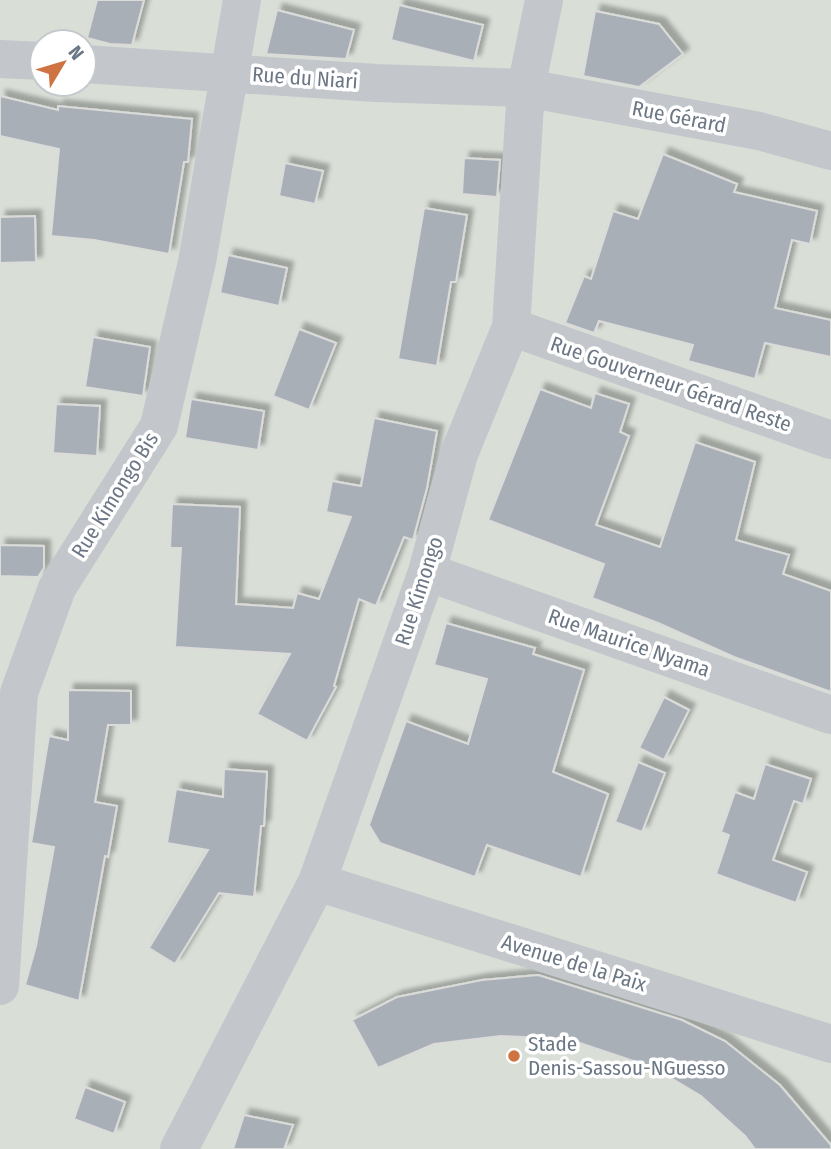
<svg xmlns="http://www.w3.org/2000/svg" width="831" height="1149" viewBox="0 0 831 1149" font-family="'Fira Sans Condensed',sans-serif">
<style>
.green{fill:#d9ded7;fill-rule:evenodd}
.building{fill:#a9afb6;stroke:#dbdbda;stroke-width:2;filter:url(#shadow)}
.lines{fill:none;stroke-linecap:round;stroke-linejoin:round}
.minor{stroke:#c3c6ca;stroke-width:38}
.poi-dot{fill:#cf7342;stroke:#fff;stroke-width:2.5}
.labels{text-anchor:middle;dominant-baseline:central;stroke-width:7;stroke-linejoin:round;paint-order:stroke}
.street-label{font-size:21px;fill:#6c7785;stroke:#fff}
.poi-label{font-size:21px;fill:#6c7785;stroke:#fff;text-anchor:start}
</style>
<defs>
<filter id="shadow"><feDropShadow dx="6" dy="-6" stdDeviation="2" flood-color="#0004"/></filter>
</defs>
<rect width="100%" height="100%" fill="#f9f9f8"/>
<path class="green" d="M0,0h831v1149h-831zM42,42h42v42h-42z"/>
<path class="building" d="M97,0h47l-12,45 -22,-1 -23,-6z
M399,5l84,20 -9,36 -83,-21z
M277,10l77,20 -8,29 -80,-5z
M595,11l64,13 24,30 -44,33 -56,-11z
M0,96l58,14v-4l134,13 -4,43h-4l-15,92 -75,-14 -43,-4 8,-87 -59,-13z
M663,154l74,30 -3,8 83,19 -7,33 -18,-4 -17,68 56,12v37l-66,-14 -10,36 -67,-18 5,-16 -94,-24 -5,12 -29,-10 19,-47 7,3 22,-68 25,8z
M464,158l36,2 -3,37 -35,-3z
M285,163l38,8 -8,33 -36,-8z
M424,208l43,7 -11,67h-5l-14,84 -39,-7z
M35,216l1,46 -36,1v-46z
M228,255l59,13 -8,38 -59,-13z
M299,329l37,14 -27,67 -36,-14z
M93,337l57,10 -7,49 -58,-9z
M540,389l51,19 4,-15 34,11 -9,28 9,4 -33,89 64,22 35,-105 60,20 -19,78 53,15 -6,19 48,17v101l-97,-35 -76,-34 -66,-25 12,-34 -116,-44z
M191,399l73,12 -6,39 -73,-12z
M56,404l44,2 -3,50 -44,-3z
M374,418l63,13 -10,57 -14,52 -9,-3 -28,69 -17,-7 -25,87 2,1 -29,54 -50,-27 33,-60 -115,-7 6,-99h-11l2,-44 68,3 -4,97 57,4 4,-15 22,6 32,-82 -25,-5 6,-31 29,5z
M0,545l44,1v22l-6,9 -38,-1z
M446,623l89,25 -2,6 51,16 -31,102 55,22 -27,83 -94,-32 -12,32 -95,-34 -11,-18 37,-104 62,23 19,-65 -53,-14z
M68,690l63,1v34h-23l-13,77 22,4 -9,51 -3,-1 -26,145 -54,-16 11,-39 18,-99 -23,-4 1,-5 17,-102 19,4z
M664,697l25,13 -25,50 -25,-12z
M638,762l27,11 -23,59 -27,-10z
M765,764l46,15 -8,25 -9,-3 -21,59 34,12 -11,31 -80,-29 13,-39 -8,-3 14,-40 19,7z
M224,769l43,3 -3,54h-3l-7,71 -35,-4 -44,71 -26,-16 59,-98 -41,-7 9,-54 47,8z
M538,975l144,45 43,21 55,44 51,60v4h-76l-10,-13 -44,-40 -47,-28 -86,-29 -67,-3 -67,8 -56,24 -26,-48 45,-23 85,-17z
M85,1087l40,15 -11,32 -40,-15z
M244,1115l49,10 -9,24h-51z"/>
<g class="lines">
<path class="minor" d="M0,59l42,2
M84,64l292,19 150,5 233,43 72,20
M511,327l320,113
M427,572l404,143
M317,882l514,162
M0,986l19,-293 38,-105 102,-162 38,-164 45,-262
M179,1149l138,-267 110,-310 32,-118 52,-127 15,-239 18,-88"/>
</g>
<circle class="poi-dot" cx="514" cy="1056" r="7"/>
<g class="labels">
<g class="street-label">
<text transform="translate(305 78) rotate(4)">Rue du Niari</text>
<text transform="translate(679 117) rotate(11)">Rue Gérard</text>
<text transform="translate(671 384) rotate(19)">Rue Gouverneur Gérard Reste</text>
<text transform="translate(115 495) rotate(-58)">Rue Kimongo Bis</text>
<text transform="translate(419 591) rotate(-72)">Rue Kimongo</text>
<text transform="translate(629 643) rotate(19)">Rue Maurice Nyama</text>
<text transform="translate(574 963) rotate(17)">Avenue de la Paix</text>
</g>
<g class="poi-label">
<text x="528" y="1044">Stade<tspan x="528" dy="24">Denis-Sassou-NGuesso</tspan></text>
</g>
</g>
<g transform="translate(63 63) rotate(52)"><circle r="33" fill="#ffffff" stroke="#c4c9ce" stroke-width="2"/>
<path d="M0-5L12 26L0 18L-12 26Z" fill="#cf7342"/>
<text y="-10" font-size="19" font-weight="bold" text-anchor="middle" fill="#6c7785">N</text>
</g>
</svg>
